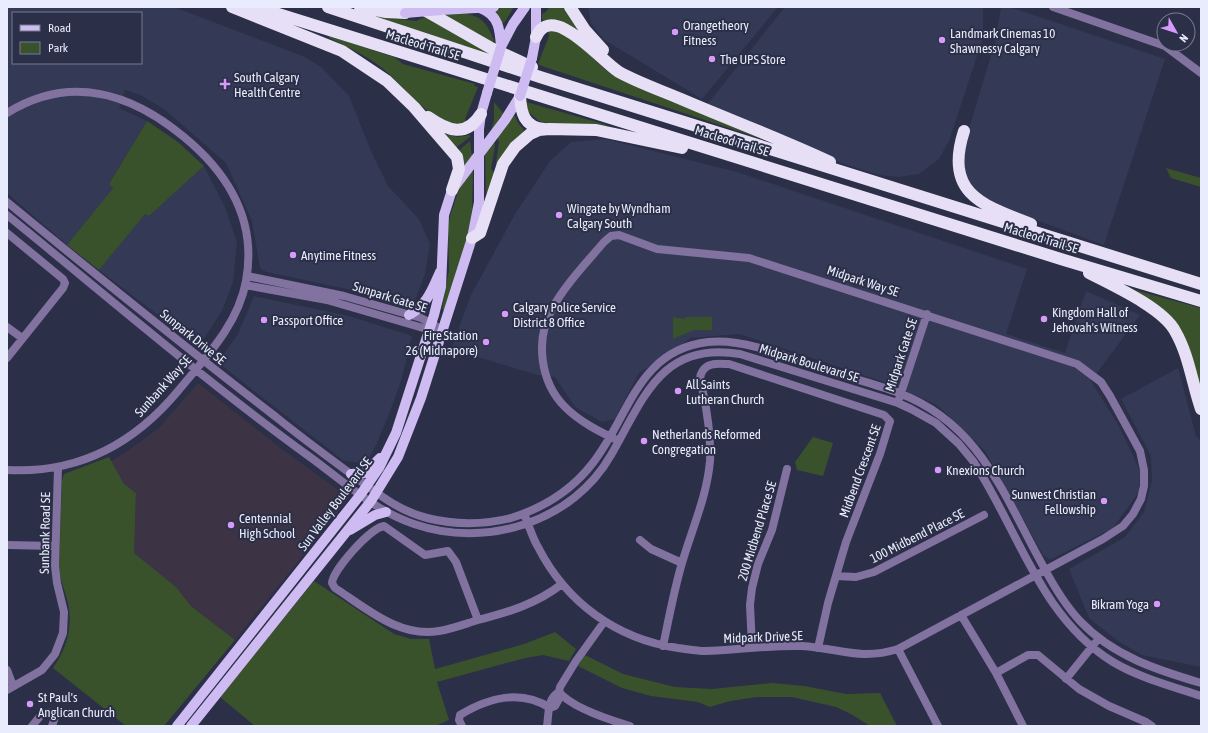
<svg xmlns="http://www.w3.org/2000/svg" width="1208" height="733" viewBox="0 0 1208 733" font-family="'Asap Condensed',sans-serif">
<style>
.built{fill:#343956;fill-rule:evenodd}
.education{fill:#3c3445}
.green{fill:#39522c}
.lines{fill:none;stroke-linecap:round;stroke-linejoin:round}
.minor{stroke:#81729f;stroke-width:8}
.major{stroke:#cdbbf2;stroke-width:10}
.highway{stroke:#e6dff5;stroke-width:12}
.major-bridge{stroke:#cdbbf2;stroke-width:10}
.poi-dot{fill:#d69bfa;stroke:#2b2f47;stroke-width:1.5}
.labels{text-anchor:middle;dominant-baseline:central;stroke-width:4;stroke-linejoin:round;paint-order:stroke}
.poi-label{font-size:13px;fill:#e9ecfc;stroke:#2b2f47;text-anchor:start}
.street-label{font-size:13px;fill:#e9ecfc;stroke:#2b2f47}
</style>
<rect width="100%" height="100%" fill="#2b2f47"/>
<path class="built" d="M7,7h167l131,50 16,10 28,29 22,55 17,35 31,33 11,25 -5,30 -11,29 -148,-31 -6,-4 -8,-47 -26,-58 -62,-54 -24,-14 -15,-5 -6,18 28,13 -38,63 4,4 -46,57 -60,-52zM13,13h128v50h-128z
M588,7h190l-76,92 -99,-60 -12,-16z
M785,7h198v31l-34,103 -10,18 -20,15 -20,3 -20,-2 -182,-58z
M1001,7h9l155,52 -61,186 -112,-41 -19,-14 -10,-17 -1,-21 33,-110z
M605,139l132,33 290,97 -21,65 59,19 21,-62 54,24 -49,66 28,45 21,45 -1,21 -26,36 -63,32 -7,-5 -58,-104 -48,-46 -47,-21 -151,-50 -48,4 -52,35 -24,46 -13,3 -27,-15 -20,-30 -18,-2 -86,-26 20,-54 44,-81 35,-53 21,-19z
M204,166l21,41 12,35 -4,40 -11,29 -23,35 -100,-76 46,-57 4,3z
M254,296l95,20 63,20 -11,45 -12,33 -12,29 -9,17 -6,3 -18,-2 -122,-95 -3,-5 19,-27z
M1178,368l18,68 5,5v226l-59,-12 -24,-14 -29,-23 -20,-49 56,-32 19,-25 8,-32 -1,-24 -30,-57z"/>
<path class="education" d="M198,383l85,67 66,48 -114,142 -44,-34 -15,-19 -42,-34 2,-60 -12,-9 -13,-23 17,-10 31,-23z"/>
<path class="green" d="M501,7h13l-10,16h-3l-5,-10z
M549,7h17l18,27 -32,-14 -8,1 -2,-2v-5l4,-2z
M456,13c23,1 29,6 38,27l-2,5 -51,-30z
M373,16l43,5 9,-4 65,34 -2,6z
M548,31c25,-1 42,28 61,41 21,14 45,22 68,32 29,11 57,22 85,34v1l-220,-73 -4,-2 11,-28z
M329,36l65,21 9,7 72,20 -1,2 4,1 -13,32v4c-28,10 -63,-40 -83,-55 -16,-13 -35,-21 -53,-30z
M494,102l9,11 -12,19 3,-12z
M526,102l81,23 -1,1 -60,-3 -7,-2 -14,-12z
M512,115l3,1 3,7 6,7 -1,3 -28,37 4,-28 -2,-4z
M147,121l31,21 26,24 -55,50 -4,-2 -46,56 -32,-25 46,-57 -4,-4z
M445,134l13,3 11,-2 2,1 -15,12z
M470,141l2,15 -6,8 -3,-1 -5,-12z
M494,141l1,5 -4,23 4,4 -6,22 -3,-1 -1,-42z
M1166,168l35,10v9l-30,-9z
M470,171l3,1 -1,38 -3,23 -24,77 -3,-1 7,-39 -1,-42 2,-12 10,-30z
M1127,288l74,20v84l-13,-43z
M673,317l12,2v-2h27v13h-18l-21,9z
M813,437l20,6 -10,33 -26,-6 -2,-8z
M109,457l15,27 12,9 -2,60 42,34 15,19 44,34 -71,86h-38l-73,-58c14,-20 20,-40 15,-65 -3,-13 -8,-23 -9,-36l3,-87 2,-6z
M314,581l80,53 17,5h18l6,30 89,-25 31,-12 21,17 -7,12 -26,-6 -18,3 -88,24 12,38 -14,6h-180l-35,-29z
M585,655l38,19 52,13 37,2 60,-6 32,3 42,8 34,-1 17,33h-27l-19,-12 -15,-7 -44,-10h-35l-27,4 -20,6 -12,-5 -47,-6 -29,-8 -44,-22z"/>
<g class="lines">
<path class="minor" d="M1053,7l112,39 36,27
M7,113c63,-39 124,-20 177,24 45,37 73,84 62,144 -8,44 -41,77 -68,110 -45,54 -100,83 -171,79
M7,202c89,73 178,145 269,215 26,21 52,40 79,60 23,17 44,34 72,41 28,7 56,7 84,0 32,-10 60,-27 81,-54 37,-46 45,-114 116,-122 37,-4 83,16 118,28 24,8 49,14 73,23 81,31 104,101 143,171 11,21 22,40 38,57 33,35 77,49 121,62
M7,215c100,81 198,166 303,242 33,24 65,54 104,67 72,25 159,-2 197,-69 33,-57 50,-114 129,-101l158,49 13,6 25,14 23,21 14,17c45,68 67,156 140,201 27,16 58,24 88,34
M7,233l56,46 2,4 -2,5 -56,70
M247,276l97,20 77,22 22,12
M245,285l82,15 103,30h4
M7,327l15,11
M899,399l28,-85
M524,514c5,11 8,23 14,33 28,55 78,92 140,101 9,1 18,3 27,3 32,-1 64,-6 97,-5 37,2 57,15 96,3l205,-110 20,-13 10,-12 8,-15 3,-13v-16l-4,-19 -30,-55 -9,-14 -24,-18 -328,-106 -92,-9 -38,-14 -8,1 -7,6c-17,20 -40,44 -52,67 -17,31 -12,73 13,98 15,15 35,25 54,34
M384,526l41,29 23,-4 8,11 22,58c-13,4 -26,9 -39,11 -40,7 -73,-23 -104,-43l-3,-5c1,-13 38,-55 52,-57z
M640,540l11,9 31,14
M7,545l48,1
M836,576l20,1 18,-5 110,-57
M961,615l35,58 27,53
M478,620c31,-8 58,-16 84,-36
M604,622l-28,39 -16,26 -1,5c13,16 51,28 71,34
M663,646c6,-28 11,-56 19,-83 10,-34 25,-67 28,-102 1,-25 -2,-45 -7,-69 -2,-6 -5,-14 -1,-20 5,-10 17,-8 27,-8l155,51 6,6 -10,33 -34,88 -18,61 -10,45
M752,647l-2,-42 2,-17 6,-24 14,-34 15,-61
M898,649l40,77
M7,670l6,16
M996,673l32,-18h10l41,34 30,17 37,16 6,4
M1066,679l29,-36
M7,690l35,-20 13,-16 8,-21 1,-21 -7,-29 -2,-17 3,-98
M32,726l10,-12 6,-2 7,5 -3,9
M462,726l-3,-6 1,-5c28,-17 61,-26 90,-7
M547,726c2,-13 0,-27 12,-34v7l-4,7 -5,2"/>
<path class="major" d="M480,8c19,7 20,22 21,39
M441,10l53,-3
M502,45l11,-21 12,-17
M532,58l4,-21v-30
M409,315c18,-10 23,-25 31,-43
M351,474l14,-1 15,-15
M350,530l25,-15 11,-3
M177,726l184,-232 18,-26 17,-35 38,-118 7,-28 3,-72 8,-25 53,-70 15,-24
M191,726l180,-225 27,-44 23,-59 51,-160 7,-36v-73l2,-15 6,-21"/>
<path class="highway" d="M232,7l110,44 45,30 27,26 43,50 2,12 -7,21
M256,7l808,253 137,41
M328,7l212,70 661,207
M360,7l26,5 19,1
M570,7l15,23 18,20
M421,8l70,40 41,19
M536,37c16,-37 66,25 83,35 20,11 41,18 62,27 49,21 100,40 149,63
M520,96c1,17 4,31 24,33
M428,117c20,14 38,21 53,-3
M964,131c-20,62 17,74 67,93
M472,238l8,-5 23,-69 12,-17 15,-13 9,-4 10,-1 47,1 86,18
M1089,273c23,12 74,35 86,58 14,24 17,52 26,78"/>
<path class="major-bridge" d="M405,13l36,-3
M487,93l14,-46
M520,96l12,-38"/>
</g>
<g class="poi-dot">
<circle cx="675" cy="32" r="4"/>
<circle cx="942" cy="40" r="4"/>
<circle cx="712" cy="59" r="4"/>
<path d="M223 78h4v4h4v4h-4v4h-4v-4h-4v-4h4z"/>
<circle cx="559" cy="215" r="4"/>
<circle cx="293" cy="255" r="4"/>
<circle cx="505" cy="314" r="4"/>
<circle cx="1044" cy="319" r="4"/>
<circle cx="264" cy="320" r="4"/>
<circle cx="486" cy="342" r="4"/>
<circle cx="678" cy="391" r="4"/>
<circle cx="644" cy="441" r="4"/>
<circle cx="938" cy="470" r="4"/>
<circle cx="1104" cy="501" r="4"/>
<circle cx="231" cy="525" r="4"/>
<circle cx="1157" cy="604" r="4"/>
<circle cx="30" cy="704" r="4"/>
</g>
<g class="labels">
<g class="poi-label">
<text x="683" y="25">Orangetheory<tspan x="683" dy="15">Fitness</tspan></text>
<text x="950" y="33">Landmark Cinemas 10<tspan x="950" dy="15">Shawnessy Calgary</tspan></text>
<text x="720" y="59">The UPS Store</text>
<text x="234" y="77">South Calgary<tspan x="234" dy="15">Health Centre</tspan></text>
<text x="567" y="208">Wingate by Wyndham<tspan x="567" dy="15">Calgary South</tspan></text>
<text x="301" y="255">Anytime Fitness</text>
<text x="513" y="307">Calgary Police Service<tspan x="513" dy="15">District 8 Office</tspan></text>
<text x="1052" y="312">Kingdom Hall of<tspan x="1052" dy="15">Jehovah's Witness</tspan></text>
<text x="272" y="320">Passport Office</text>
<text x="478" y="335" text-anchor="end">Fire Station<tspan x="478" dy="15">26 (Midnapore)</tspan></text>
<text x="686" y="384">All Saints<tspan x="686" dy="15">Lutheran Church</tspan></text>
<text x="652" y="434">Netherlands Reformed<tspan x="652" dy="15">Congregation</tspan></text>
<text x="946" y="470">Knexions Church</text>
<text x="1096" y="494" text-anchor="end">Sunwest Christian<tspan x="1096" dy="15">Fellowship</tspan></text>
<text x="239" y="518">Centennial<tspan x="239" dy="15">High School</tspan></text>
<text x="1149" y="604" text-anchor="end">Bikram Yoga</text>
<text x="38" y="697">St Paul's<tspan x="38" dy="15">Anglican Church</tspan></text>
</g>
<g class="street-label">
<text transform="translate(423 45) rotate(17)">Macleod Trail SE</text>
<text transform="translate(732 141) rotate(17)">Macleod Trail SE</text>
<text transform="translate(1041 238) rotate(17)">Macleod Trail SE</text>
<text transform="translate(863 281) rotate(18)">Midpark Way SE</text>
<text transform="translate(390 297) rotate(17)">Sunpark Gate SE</text>
<text transform="translate(193 337) rotate(39)">Sunpark Drive SE</text>
<text transform="translate(901 355) rotate(-72)">Midpark Gate SE</text>
<text transform="translate(809 363) rotate(17)">Midpark Boulevard SE</text>
<text transform="translate(163 386) rotate(-48)">Sunbank Way SE</text>
<text transform="translate(860 471) rotate(-70)">Midbend Crescent SE</text>
<text transform="translate(335 504) rotate(-53)">Sun Valley Boulevard SE</text>
<text transform="translate(757 531) rotate(-73)">200 Midbend Place SE</text>
<text transform="translate(45 533) rotate(-89)">Sunbank Road SE</text>
<text transform="translate(917 536) rotate(-27)">100 Midbend Place SE</text>
<text transform="translate(763 637) rotate(-2)">Midpark Drive SE</text>
</g>
</g>
<rect width="1208" height="733" fill="none" stroke="#e9ecfc" stroke-width="16"/>
<rect x="12" y="12" width="130" height="52" fill="#2b2f47" stroke="#777b8f"/>
<rect x="20" y="25" width="20" height="6" fill="#cdbbf2" stroke="#777b8f"/>
<text x="48" y="32" font-size="12" fill="#e9ecfc">Road</text>
<rect x="20" y="42" width="20" height="12" fill="#39522c" stroke="#777b8f"/>
<text x="48" y="52" font-size="12" fill="#e9ecfc">Park</text>
<g transform="translate(1176 32) rotate(129)"><circle r="19" fill="#2b2f47" stroke="#777b8f"/>
<path d="M0-3L7 15L0 10L-7 15Z" fill="#d69bfa"/>
<text y="-6" font-size="11" font-weight="bold" text-anchor="middle" fill="#e9ecfc">N</text>
</g>
</svg>
